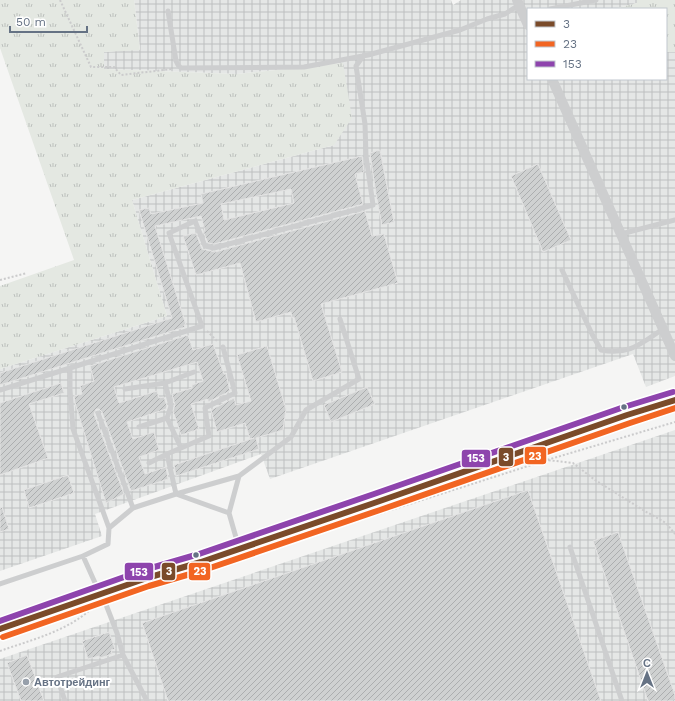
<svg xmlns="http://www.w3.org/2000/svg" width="675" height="701" viewBox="0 0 675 701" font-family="'Work Sans',sans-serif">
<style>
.industrial{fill:url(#industrial-grid)}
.grass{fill:url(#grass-tufts)}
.building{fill:url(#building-hatch);stroke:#e4e4e4;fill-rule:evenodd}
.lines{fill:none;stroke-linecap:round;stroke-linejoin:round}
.path{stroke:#cbcbcc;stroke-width:2;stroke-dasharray:2 2;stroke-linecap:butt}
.service{stroke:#cdcecf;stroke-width:5}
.minor{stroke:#cdcecf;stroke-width:10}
.bus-1-casing{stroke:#fff;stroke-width:9}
.bus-2-casing{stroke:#fff;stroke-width:9}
.bus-3-casing{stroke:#fff;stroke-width:9}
.bus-1{stroke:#7a4b2a;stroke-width:6}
.bus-2{stroke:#f26522;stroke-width:6}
.bus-3{stroke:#8e44ad;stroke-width:6}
.bus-dot{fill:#657284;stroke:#fff;stroke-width:1.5}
.poi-dot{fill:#97a0ab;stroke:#fff;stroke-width:1.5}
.labels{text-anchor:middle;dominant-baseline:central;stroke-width:4;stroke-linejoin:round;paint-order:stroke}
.poi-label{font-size:11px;font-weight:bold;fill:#657284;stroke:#fff;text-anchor:start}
.line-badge{stroke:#fff;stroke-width:1.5}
.badge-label{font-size:11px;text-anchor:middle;font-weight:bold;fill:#fff}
</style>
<defs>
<pattern id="industrial-grid" width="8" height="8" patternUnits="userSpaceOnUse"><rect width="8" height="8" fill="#e5e7e6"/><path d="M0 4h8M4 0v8" fill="none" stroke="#bdc0c0"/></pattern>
<pattern id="grass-tufts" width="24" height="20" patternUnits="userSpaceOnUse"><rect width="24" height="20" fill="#e4e8e2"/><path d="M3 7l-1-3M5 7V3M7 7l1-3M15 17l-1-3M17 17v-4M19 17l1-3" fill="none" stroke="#bcc0bd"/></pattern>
<pattern id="building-hatch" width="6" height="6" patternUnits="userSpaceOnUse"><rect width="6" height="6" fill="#cfd1d1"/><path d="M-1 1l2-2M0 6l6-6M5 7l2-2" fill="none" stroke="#acaeaf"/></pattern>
</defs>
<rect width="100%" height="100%" fill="#f5f5f4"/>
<path class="industrial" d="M134,0h317l2,5 8,-5h176v3l-23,6h-86v70h138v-27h9v324l-29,11 -13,-33 -363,125 -9,-25 -166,60 7,22 -102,35v-202l167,-53 -35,-116 202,-55 9,-82 -106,11 -133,-5v-17l36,-3z
M675,430v271h-675v-42z"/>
<path class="grass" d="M0,0h134l6,50 -36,2v17l133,5 106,-11 9,55 -18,27 -202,55 35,116 -167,53v-83l74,-26 -74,-212z
M637,0h38v52h-9v-43h-52l23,-6z"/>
<path class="building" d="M380,150l14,72 -12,3 -6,-31 -6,-41z
M362,156l2,16 -9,2 8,30 -149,40 -6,-1 -5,-12h2l-4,-15 -46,10 31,99h-2l1,2 -185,58v-12l172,-55 -33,-108 10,-2 2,6 52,-11 -2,-9zM291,189l3,14 -70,17 -3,-16z
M538,164l33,76 -28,12 -32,-76z
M365,211l7,25 12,-2 14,49 -77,21 21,68 -29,9 -19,-64 -2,1 -1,-6 -35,10 -16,-59 -44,12 -13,-39 13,-3 6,16 13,3z
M188,335l5,15 20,-6 11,30h2l4,17 -22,11v-3l-17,5 8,25 -18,6 -8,-24 2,-6 -3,-11 20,-6v-3l11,-4 -6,-19 -83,25 5,16 38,-12 2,7 5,-1 3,9 -1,3 -39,13 6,17 21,-7 5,18 -20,7 6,17 21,-7 2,12 -37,12 -29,-79 -3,-3h-3l-2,5 30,80 -18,9 -31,-100 -1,-7 8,-2 -2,-8 14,-5 -4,-15z
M267,346l19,63 -3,21 -27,8 3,11 -83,27 -2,-11 80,-27 -4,1 -5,-16 -28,9 -6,-22 23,-12 2,7 15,-4 -14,-46z
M61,383l3,10 -35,11 19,54 -48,17v-72z
M367,387l8,17 -44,18 -7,-17z
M68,475l6,18 -45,15 -5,-18z
M528,490l73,211h-433l-26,-78z
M2,507l7,22 -9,3v-24z
M618,532l57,163v6h-27l-55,-160z
M109,632l6,17 -4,1 1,4 -12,4 -1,-2 -11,3 -6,-18z
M27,655l17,46h-23l-14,-38z"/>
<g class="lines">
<path class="path" d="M60,0l31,67h23l7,8 51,-6
M0,280l27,-7
M207,331l11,11
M545,454l2,6 26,3 22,17 48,30 23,13 9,11
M338,527l209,-67 128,-38
M0,651c31,-11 68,-20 92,-43"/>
<path class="service" d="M550,9l46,-9
M168,11l8,50 2,4 3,3 123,-1 64,-12 92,-25 27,-11 18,-5 14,-9
M621,234l54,-14
M562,270l30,64 9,16c29,5 39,-6 62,-21
M223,347l12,46 -30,15 4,28 -42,18 9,40 63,-18
M165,383l29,-11
M125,389l40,-6 6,23 -4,12 14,30
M0,390l70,-22
M98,413l35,95
M139,427l28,-9
M149,463l18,-9
M229,513l10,-37 52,-39 15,-27 53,-31 -19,-60
M109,528l24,-20 43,-14 53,19 10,35
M570,547l52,154
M83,556l25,-12 1,-16 -36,-99 -3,-39v-22l132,-42 -33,-93 26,-12 10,25 9,2 159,-43 -7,-49 -1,-32 -9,-58 8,-11
M0,584l83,-28 13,29 7,8 2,9 12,31 6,22 24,46
M65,701l-8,-24 66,-22"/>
<path class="minor" d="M517,0l11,25
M552,79l123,277
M0,629l147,-51 54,-16 176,-60 250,-87 48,-15"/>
<g class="bus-1-casing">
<path id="bus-1" d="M0,629l147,-51 54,-16 176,-60 250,-87 48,-15"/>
</g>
<g class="bus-2-casing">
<path id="bus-2" d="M3,637l146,-51 55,-16 176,-60 250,-87 45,-15"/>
</g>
<g class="bus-3-casing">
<path id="bus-3" d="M0,621l144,-51 55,-16 175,-60 250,-87 49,-15"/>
</g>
<use href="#bus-1" class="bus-1"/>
<use href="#bus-2" class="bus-2"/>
<use href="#bus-3" class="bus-3"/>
</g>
<g class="bus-dot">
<circle cx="624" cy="407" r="3.5"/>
<circle cx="196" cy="555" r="3.5"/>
</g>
<circle class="poi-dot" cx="26" cy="682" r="4"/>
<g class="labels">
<g class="poi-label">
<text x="34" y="682">Автотрейдинг</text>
</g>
</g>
<g class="line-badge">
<rect x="524" y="446" width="23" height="19" rx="4" fill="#f26522"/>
<rect x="498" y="447" width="16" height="20" rx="4" fill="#7a4b2a"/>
<rect x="461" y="449" width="30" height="19" rx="4" fill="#8e44ad"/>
<rect x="188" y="562" width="23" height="19" rx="4" fill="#f26522"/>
<rect x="161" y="562" width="15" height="19" rx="4" fill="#7a4b2a"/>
<rect x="124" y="562" width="30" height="19" rx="4" fill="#8e44ad"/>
</g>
<g class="badge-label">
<text x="535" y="460">23</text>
<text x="506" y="461">3</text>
<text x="476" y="462">153</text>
<text x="200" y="575">23</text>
<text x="169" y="575">3</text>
<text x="139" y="576">153</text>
</g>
<rect x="527" y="8" width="140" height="72" fill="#ffffff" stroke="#c1c7ce"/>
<rect x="535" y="21" width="20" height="6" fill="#7a4b2a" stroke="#c1c7ce"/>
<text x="563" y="28" font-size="12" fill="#657284">3</text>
<rect x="535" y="41" width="20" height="6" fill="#f26522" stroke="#c1c7ce"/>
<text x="563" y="48" font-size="12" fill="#657284">23</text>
<rect x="535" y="61" width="20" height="6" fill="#8e44ad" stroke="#c1c7ce"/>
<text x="563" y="68" font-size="12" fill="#657284">153</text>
<g transform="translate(647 673)" stroke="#ffffff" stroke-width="3" paint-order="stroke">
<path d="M0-3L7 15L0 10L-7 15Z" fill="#657284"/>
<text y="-6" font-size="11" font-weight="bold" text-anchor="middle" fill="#657284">С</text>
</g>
<path d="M10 26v6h77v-6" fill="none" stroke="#657284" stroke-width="2"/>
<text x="16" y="26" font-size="12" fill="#657284" stroke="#ffffff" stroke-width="3" paint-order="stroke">50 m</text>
</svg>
